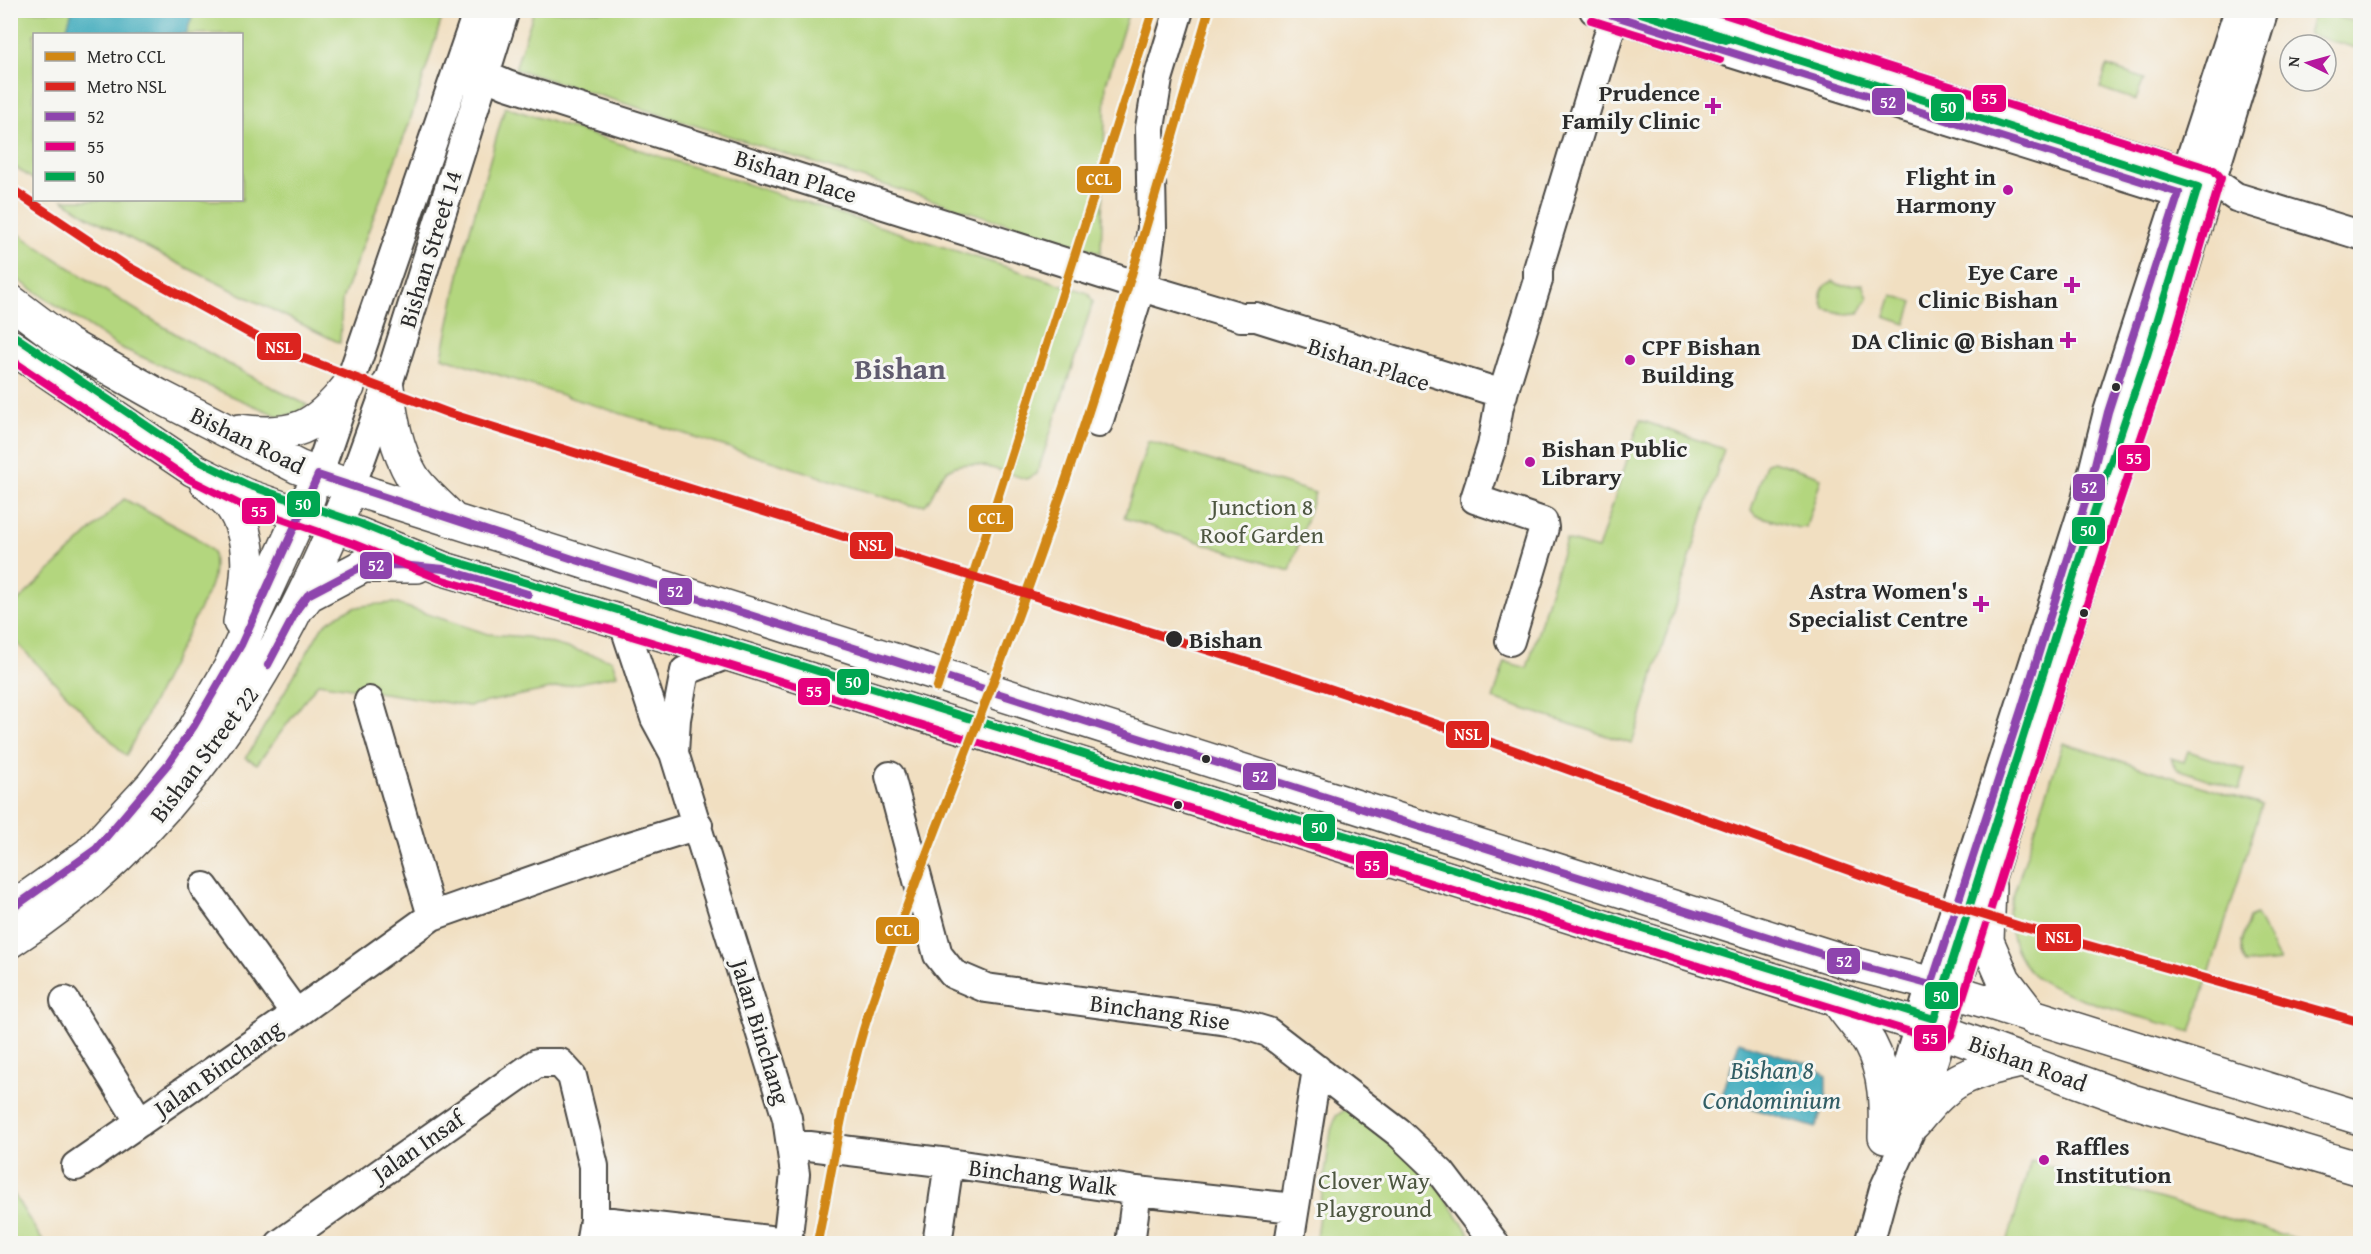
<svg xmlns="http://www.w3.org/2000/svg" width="2371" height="1254" viewBox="0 0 2371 1254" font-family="'Gentium Book Plus',serif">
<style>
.green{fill:#b3d67e;stroke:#6f8054;stroke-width:1.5}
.water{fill:#3daabc;stroke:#346a74;stroke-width:1.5}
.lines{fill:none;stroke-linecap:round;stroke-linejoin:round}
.minor-casing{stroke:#494642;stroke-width:32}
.major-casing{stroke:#494642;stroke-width:36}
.minor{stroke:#fff;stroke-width:28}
.major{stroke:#fff;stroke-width:33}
.bus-1-casing{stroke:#f6f6f2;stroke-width:12}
.bus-2-casing{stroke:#f6f6f2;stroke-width:12}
.bus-3-casing{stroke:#f6f6f2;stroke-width:12}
.bus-1{stroke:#8e44ad;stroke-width:8}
.bus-2{stroke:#e5007d;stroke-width:8}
.bus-3{stroke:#00a651;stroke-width:8}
.metro-1-casing{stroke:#f6f6f2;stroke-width:14}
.metro-2-casing{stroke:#f6f6f2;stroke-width:14}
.metro-1{stroke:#d18713;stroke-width:9}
.metro-2{stroke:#dc241f;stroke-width:9}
.poi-dot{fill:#b5179e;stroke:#f6f6f2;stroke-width:2}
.bus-dot{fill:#2b2b2b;stroke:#f6f6f2;stroke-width:2}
.labels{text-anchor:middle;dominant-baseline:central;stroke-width:6;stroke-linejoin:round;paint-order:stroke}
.poi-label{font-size:24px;font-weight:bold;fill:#2b2b2b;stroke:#f6f6f2;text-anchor:end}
.street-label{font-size:24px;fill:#2b2b2b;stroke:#f6f6f2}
.park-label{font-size:24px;fill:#4d5640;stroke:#f6f6f2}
.stop-label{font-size:24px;font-weight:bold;fill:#2b2b2b;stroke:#f6f6f2;text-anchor:start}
.water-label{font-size:26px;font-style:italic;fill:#325e65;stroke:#f6f6f2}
.district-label{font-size:30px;font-weight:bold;fill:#615c6f;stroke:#f6f6f2}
.line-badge{stroke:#f6f6f2;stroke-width:2}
.badge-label{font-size:16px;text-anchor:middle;font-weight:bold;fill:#fff}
</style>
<rect width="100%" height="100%" fill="#f6f6f2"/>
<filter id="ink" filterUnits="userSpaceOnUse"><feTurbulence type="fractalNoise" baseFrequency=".0167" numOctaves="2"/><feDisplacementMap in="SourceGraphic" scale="12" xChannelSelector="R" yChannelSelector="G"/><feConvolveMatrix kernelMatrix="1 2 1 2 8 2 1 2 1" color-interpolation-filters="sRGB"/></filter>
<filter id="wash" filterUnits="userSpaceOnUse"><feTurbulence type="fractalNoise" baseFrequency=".008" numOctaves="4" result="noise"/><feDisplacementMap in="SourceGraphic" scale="24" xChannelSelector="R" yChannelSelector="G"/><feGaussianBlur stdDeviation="1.35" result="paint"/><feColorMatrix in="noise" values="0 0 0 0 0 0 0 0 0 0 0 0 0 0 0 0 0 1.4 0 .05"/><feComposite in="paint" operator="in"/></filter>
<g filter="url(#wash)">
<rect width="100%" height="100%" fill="#f1dfc1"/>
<path class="green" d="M11,11h433l-35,113 -67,176 -2,43 -177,-87 -77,-41 -23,-15h179v-166h-208v146l-23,-16z
M534,11h595l-23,73 -5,169 -586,-184z
M2315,11l45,12v26l-52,-15z
M2107,66l37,13 -8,21 -36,-12z
M505,107l583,186 5,9 -56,172 -11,5c-23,-6 -67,-29 -85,-2 -6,9 -7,18 -16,28h-15l-468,-148 22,-106z
M10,228c96,65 193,126 297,177l-11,8 -16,4 -161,-70 -108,-72z
M1833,281l7,4 23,-1 5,14 -9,15 -14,1 -20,-5c-7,-12 -5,-22 8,-28z
M1892,295l21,7 -7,22 -21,-7z
M1640,420l84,29 -92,295 -139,-45 12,-37 22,6 39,-128 32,9z
M1148,441l167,52 -25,78 -166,-53z
M1773,461l43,14 5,4 -15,48 -7,1 -44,-13 -4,-5 15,-47z
M124,499l71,38 18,15c2,17 1,28 -7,44l-80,160 -116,-120 1,-28z
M394,603l94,31 39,3 85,23 5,15 -148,31 -151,-23 -61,81 -11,-6 76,-131c26,-22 39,-22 72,-24z
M2063,743l199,62 -71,227c-39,-13 -129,-33 -157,-57 -19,-16 -23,-40 -26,-63z
M2188,751l57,19 -6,20 -62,-21 -6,-11 13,4z
M2256,915l24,46 -34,3c-11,-12 -1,-32 3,-46z
M1346,1109l15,6 70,62 45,66 -161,1 16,-113 5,-15z
M2031,1161l280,82h-304z
M10,1190h1l33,53h-33z"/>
<path class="water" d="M72,11v-1l122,1 -8,23h-121z
M1739,1042l76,24 11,11v20l-10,31 -95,-29z"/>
</g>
<g filter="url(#ink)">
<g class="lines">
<g class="minor-casing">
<path id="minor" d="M1594,10l601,188
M1675,10l491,155 45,15 25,17 124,38
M454,84l15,-12 15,3 23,10 654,208 80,24h15l247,77
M1098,423l48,-153 6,-42 -2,-100 8,-49 21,-69
M318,475l160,-465
M351,486l36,-99 118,-377
M623,621l32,97 19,35 113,365 8,56 -8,70
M1510,641l34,-113 -1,-6 -68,-23 17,-53 7,-40 39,-126v-11l78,-259
M369,701l63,215
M674,753l2,-34 9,-48 43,-17
M890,776l48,179 15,19 33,14 249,34 33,10 131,101 42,40 54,71
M204,887l92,127
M65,1001l75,121
M1890,1123l41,-138 155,-485 22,-88 131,-402
M793,1144l156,19 188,28 157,17
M76,1166l220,-152 136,-98 195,-69 71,-22
M594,1220l193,22
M280,1244l257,-181h23l12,13 22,90v54l-4,24
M937,1244l12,-81
M1130,1244l7,-53
M1289,1244l28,-175
M1869,1244l15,-55 30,-66 193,-617 50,-148 107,-348"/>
</g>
<g class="major-casing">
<path id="major" d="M10,301l57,43 92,52 139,71 75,28 1477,468 67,17 443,138
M10,346l184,124 50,25 114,39 86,35 284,85 1229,383 175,64 228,68
M387,387c4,31 9,62 25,89 9,15 26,28 38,41
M240,431c53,7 75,-2 108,-44
M206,482c7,7 17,14 24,22 26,36 18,79 10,118
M301,604l7,-9 55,-29h54
M1989,886l-2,55 17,39 29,38
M10,910l79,-56 63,-68 41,-54 37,-64 79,-172
M10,941c161,-102 262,-261 333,-434
M1839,1002c9,14 23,28 31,42 16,30 16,61 15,93
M1914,1123c38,-46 48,-48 106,-62"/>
</g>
<use href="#minor" class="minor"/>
<use href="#major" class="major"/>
<g class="bus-1-casing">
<path id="bus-1" d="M268,665l30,-57 10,-13 55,-29 37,-1 44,4 84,25
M10,910l86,-61 72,-85 26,-38 47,-81 77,-170 255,84 1277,404 81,22 91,-278 64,-207 22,-88 71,-219 -583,-183"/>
</g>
<g class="bus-2-casing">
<path id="bus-2" d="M1591,20l129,40
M10,359l179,120 52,26 113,39 86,35 285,85 1218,378 8,-7 166,-526 50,-148 54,-183 -7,-8 -503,-160"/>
</g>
<g class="bus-3-casing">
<path id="bus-3" d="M1631,10l95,30
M16,337l183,124 49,24 113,39 86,35 284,85 1203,375 163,-516 50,-148 51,-168 -526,-167"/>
</g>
<use href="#bus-1" class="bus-1"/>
<use href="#bus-2" class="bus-2"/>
<use href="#bus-3" class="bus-3"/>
<g class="metro-1-casing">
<path id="metro-1" d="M937,688l216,-678
M817,1244c16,-78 28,-160 53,-235 45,-134 101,-264 149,-396 73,-198 132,-400 190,-603"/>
</g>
<g class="metro-2-casing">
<path id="metro-2" d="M10,188l115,77 126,69 54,25 146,55 856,267 198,66 404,145 110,34 341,96"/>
</g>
<use href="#metro-1" class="metro-1"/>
<use href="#metro-2" class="metro-2"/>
</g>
</g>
<g class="poi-dot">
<path d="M1710 97h6v6h6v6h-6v6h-6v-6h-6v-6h6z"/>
<circle cx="2008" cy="190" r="6"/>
<path d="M2069 276h6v6h6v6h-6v6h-6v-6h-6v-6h6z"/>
<path d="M2065 331h6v6h6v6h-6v6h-6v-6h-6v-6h6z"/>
<circle cx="1630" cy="360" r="6"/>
<circle cx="1530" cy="462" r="6"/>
<path d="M1978 595h6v6h6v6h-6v6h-6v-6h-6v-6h6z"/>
<circle cx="2044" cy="1160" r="6"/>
</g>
<g class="bus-dot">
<circle cx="2116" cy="387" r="5"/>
<circle cx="2084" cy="613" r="5"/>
<circle cx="1174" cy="639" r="9"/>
<circle cx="1206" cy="759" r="5"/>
<circle cx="1178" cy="805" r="5"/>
</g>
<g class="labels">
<g class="poi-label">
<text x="1700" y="92">Prudence<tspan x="1700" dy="28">Family Clinic</tspan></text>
<text x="1996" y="176">Flight in<tspan x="1996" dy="28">Harmony</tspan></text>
<text x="2058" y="271">Eye Care<tspan x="2058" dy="28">Clinic Bishan</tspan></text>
<text x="2054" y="340">DA Clinic @ Bishan</text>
<text x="1642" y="346" text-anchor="start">CPF Bishan<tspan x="1642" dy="28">Building</tspan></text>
<text x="1542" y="448" text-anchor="start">Bishan Public<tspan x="1542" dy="28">Library</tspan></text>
<text x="1968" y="590">Astra Women's<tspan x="1968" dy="28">Specialist Centre</tspan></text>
<text x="2056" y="1146" text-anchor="start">Raffles<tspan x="2056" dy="28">Institution</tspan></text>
</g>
<g class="street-label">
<text transform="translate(796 176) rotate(18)">Bishan Place</text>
<text transform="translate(430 249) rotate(-73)">Bishan Street 14</text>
<text transform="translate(1369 364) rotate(18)">Bishan Place</text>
<text transform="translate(248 440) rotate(26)">Bishan Road</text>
<text transform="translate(204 754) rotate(-53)">Bishan Street 22</text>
<text transform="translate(1160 1012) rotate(8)">Binchang Rise</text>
<text transform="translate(761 1032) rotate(73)">Jalan Binchang</text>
<text transform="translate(2028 1063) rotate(20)">Bishan Road</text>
<text transform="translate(218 1068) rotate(-35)">Jalan Binchang</text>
<text transform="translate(418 1146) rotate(-35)">Jalan Insaf</text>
<text transform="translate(1043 1177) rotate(8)">Binchang Walk</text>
</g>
<g class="park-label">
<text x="1262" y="506">Junction 8<tspan x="1262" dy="28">Roof Garden</tspan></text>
<text x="1374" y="1180">Clover Way<tspan x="1374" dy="28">Playground</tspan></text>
</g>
<g class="stop-label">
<text x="1189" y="639">Bishan</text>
</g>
<g class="water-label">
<text x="1772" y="1069">Bishan 8<tspan x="1772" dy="30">Condominium</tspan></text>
</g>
<g class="district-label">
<text x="900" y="368">Bishan</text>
</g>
</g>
<g class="line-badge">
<rect x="1972" y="84" width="35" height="29" rx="6" fill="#e5007d"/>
<rect x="1871" y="87" width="35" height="29" rx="6" fill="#8e44ad"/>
<rect x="1930" y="93" width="35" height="29" rx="6" fill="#00a651"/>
<rect x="1076" y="165" width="46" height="29" rx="6" fill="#d18713"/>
<rect x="256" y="332" width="46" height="29" rx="6" fill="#dc241f"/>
<rect x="2117" y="444" width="34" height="28" rx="6" fill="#e5007d"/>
<rect x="2072" y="473" width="34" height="29" rx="6" fill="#8e44ad"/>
<rect x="286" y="490" width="35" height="28" rx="6" fill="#00a651"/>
<rect x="241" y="497" width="35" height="28" rx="6" fill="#e5007d"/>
<rect x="968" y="504" width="46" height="29" rx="6" fill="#d18713"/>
<rect x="2071" y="516" width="35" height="29" rx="6" fill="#00a651"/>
<rect x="849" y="531" width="45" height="29" rx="6" fill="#dc241f"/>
<rect x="359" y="551" width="34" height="29" rx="6" fill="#8e44ad"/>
<rect x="658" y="577" width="35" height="29" rx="6" fill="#8e44ad"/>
<rect x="836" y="668" width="34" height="28" rx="6" fill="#00a651"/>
<rect x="797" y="677" width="34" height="29" rx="6" fill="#e5007d"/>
<rect x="1445" y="720" width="45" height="29" rx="6" fill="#dc241f"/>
<rect x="1242" y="762" width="35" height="29" rx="6" fill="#8e44ad"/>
<rect x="1302" y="813" width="34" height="29" rx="6" fill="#00a651"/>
<rect x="1355" y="850" width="34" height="29" rx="6" fill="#e5007d"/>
<rect x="875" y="916" width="45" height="29" rx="6" fill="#d18713"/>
<rect x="2036" y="923" width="46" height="29" rx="6" fill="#dc241f"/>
<rect x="1826" y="947" width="35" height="28" rx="6" fill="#8e44ad"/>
<rect x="1924" y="981" width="35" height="29" rx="6" fill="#00a651"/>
<rect x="1913" y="1024" width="34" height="28" rx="6" fill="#e5007d"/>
</g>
<g class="badge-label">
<text x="1989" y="104">55</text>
<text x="1888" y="108">52</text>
<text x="1948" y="113">50</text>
<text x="1099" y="185">CCL</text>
<text x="279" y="353">NSL</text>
<text x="2134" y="464">55</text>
<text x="2089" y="493">52</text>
<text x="303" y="510">50</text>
<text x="259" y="517">55</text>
<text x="991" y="524">CCL</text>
<text x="2088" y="536">50</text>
<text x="872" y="551">NSL</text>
<text x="376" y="571">52</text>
<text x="675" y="597">52</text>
<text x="853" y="688">50</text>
<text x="814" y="697">55</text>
<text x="1468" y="740">NSL</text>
<text x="1260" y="782">52</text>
<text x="1319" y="833">50</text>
<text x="1372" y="871">55</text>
<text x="898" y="936">CCL</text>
<text x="2059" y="943">NSL</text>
<text x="1844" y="967">52</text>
<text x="1941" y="1002">50</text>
<text x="1930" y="1044">55</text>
</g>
<rect width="2371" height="1254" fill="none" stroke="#f6f6f2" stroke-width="36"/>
<rect x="33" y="33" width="210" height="168" fill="#f6f6f2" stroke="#a5a5a2" stroke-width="1.5"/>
<rect x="45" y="52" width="30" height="9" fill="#d18713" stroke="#a5a5a2" stroke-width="1.5"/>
<text x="87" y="63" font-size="18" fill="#2b2b2b">Metro CCL</text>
<rect x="45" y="82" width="30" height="9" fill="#dc241f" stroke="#a5a5a2" stroke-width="1.5"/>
<text x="87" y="93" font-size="18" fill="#2b2b2b">Metro NSL</text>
<rect x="45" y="112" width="30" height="9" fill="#8e44ad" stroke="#a5a5a2" stroke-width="1.5"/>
<text x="87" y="123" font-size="18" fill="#2b2b2b">52</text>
<rect x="45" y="142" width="30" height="9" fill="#e5007d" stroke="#a5a5a2" stroke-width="1.5"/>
<text x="87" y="153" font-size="18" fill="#2b2b2b">55</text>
<rect x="45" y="172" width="30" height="9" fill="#00a651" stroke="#a5a5a2" stroke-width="1.5"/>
<text x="87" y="183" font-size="18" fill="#2b2b2b">50</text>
<g transform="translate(2308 63) rotate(275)"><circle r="28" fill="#f6f6f2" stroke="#a5a5a2" stroke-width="1.5"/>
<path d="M0-4.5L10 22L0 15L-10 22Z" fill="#b5179e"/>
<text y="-9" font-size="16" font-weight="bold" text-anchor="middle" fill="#2b2b2b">N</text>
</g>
</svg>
